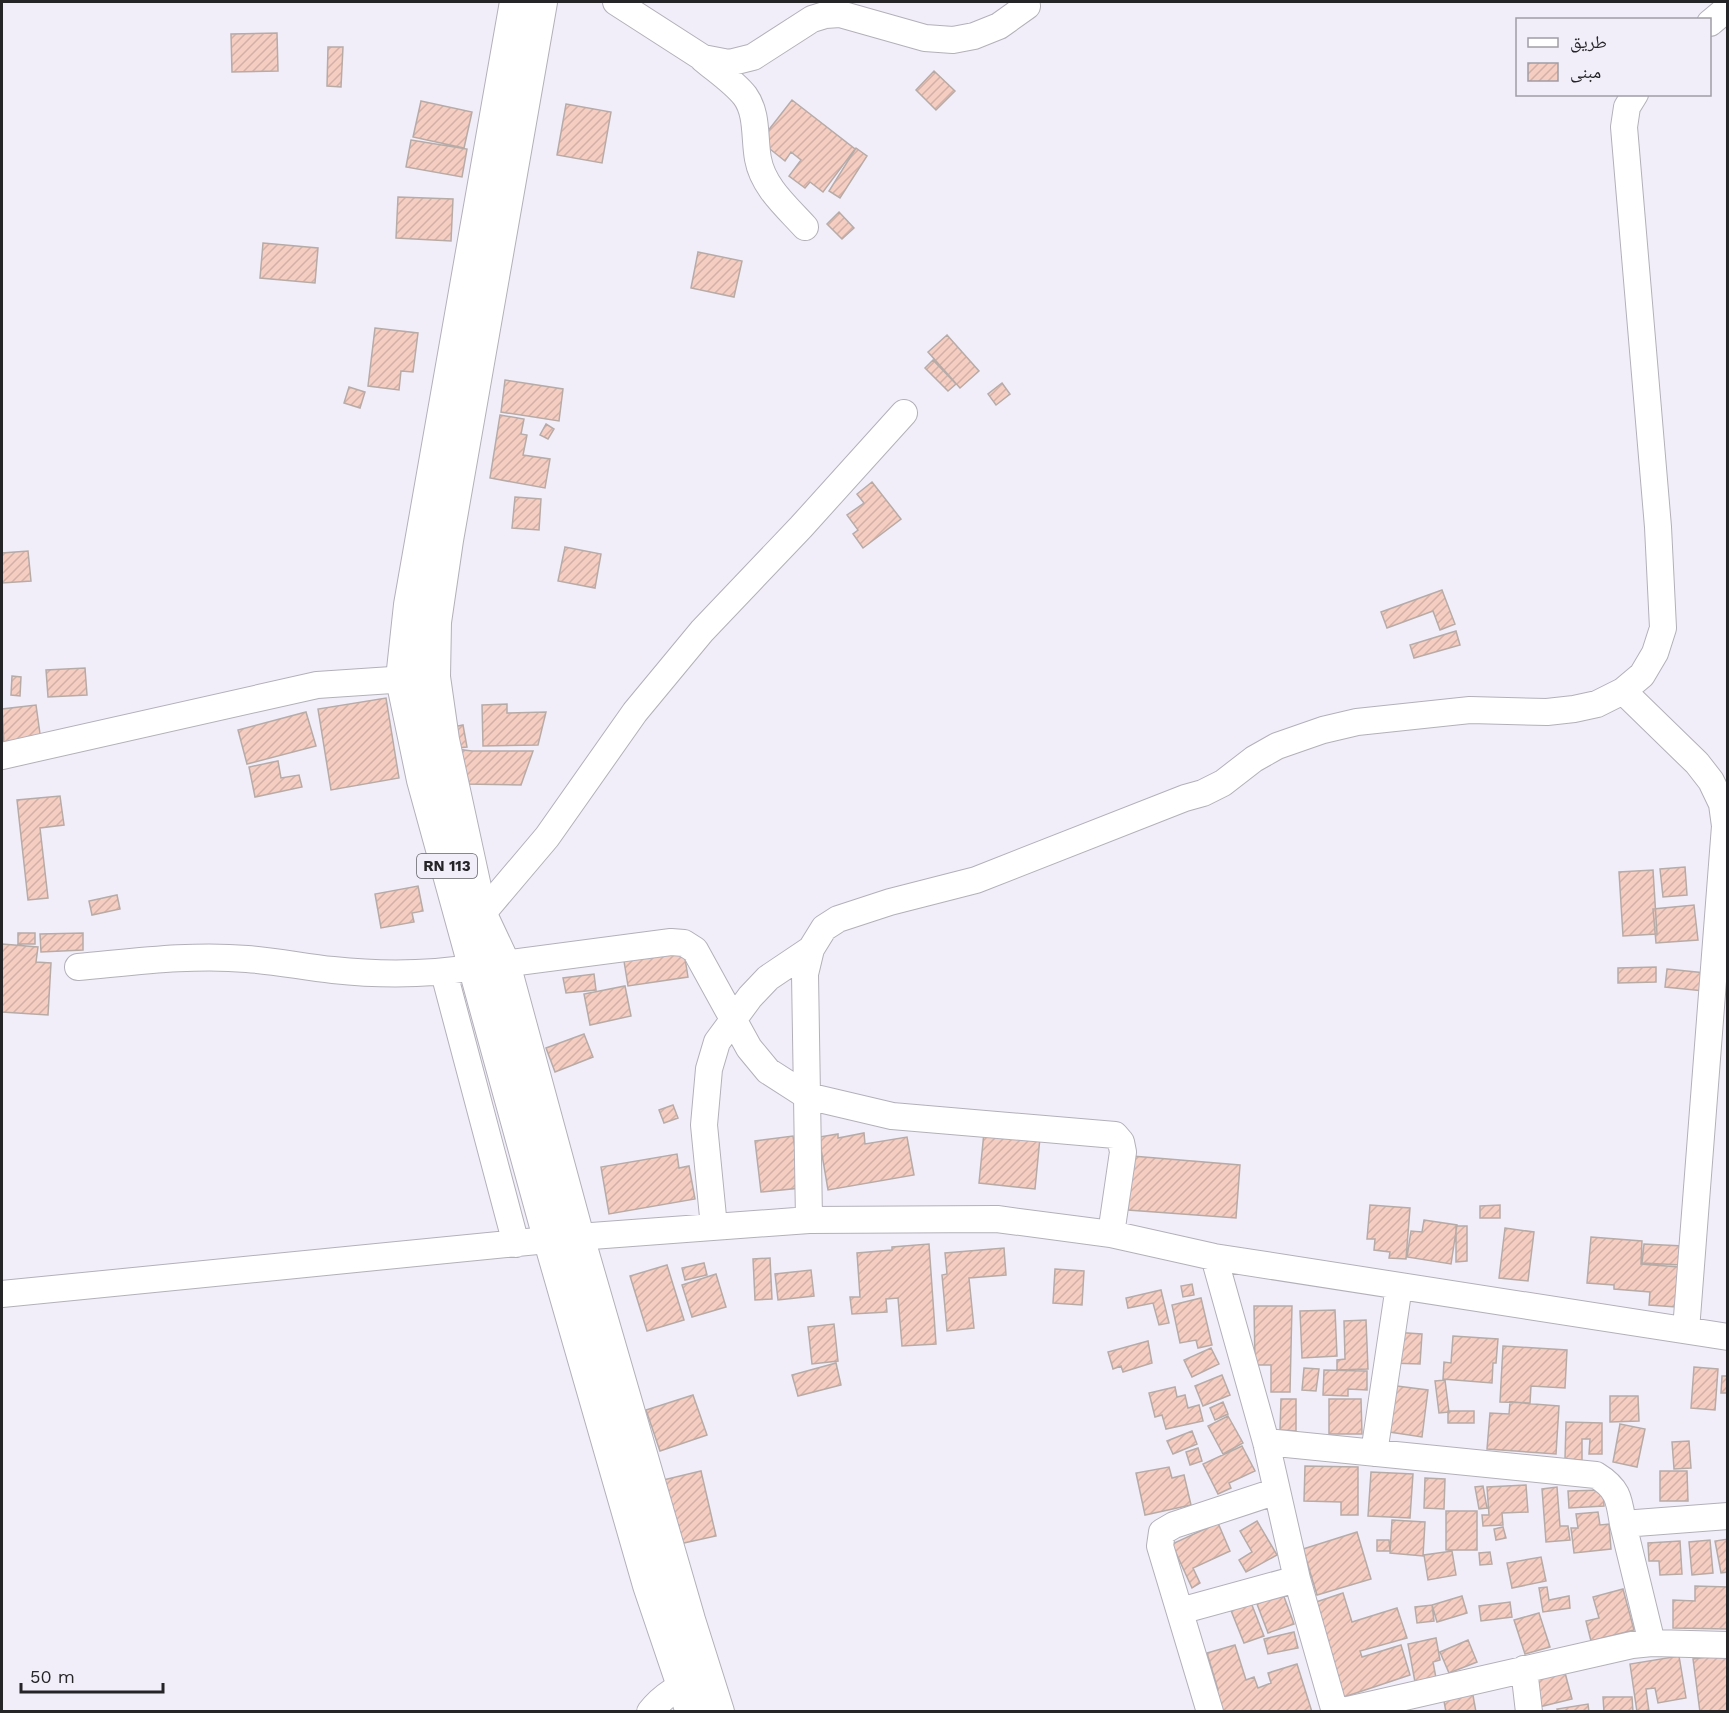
<svg xmlns="http://www.w3.org/2000/svg" width="1729" height="1713" viewBox="0 0 1729 1713" font-family="'Work Sans','Noto Naskh Arabic',sans-serif">
<style>
.building{fill:url(#building-hatch);stroke:#b7aba8;stroke-width:1.5}
.lines{fill:none;stroke-linecap:round;stroke-linejoin:round}
.minor-casing{stroke:#b3b0ba;stroke-width:28}
.major-casing{stroke:#b3b0ba;stroke-width:34}
.minor{stroke:#fff;stroke-width:26}
.major{stroke:#fff;stroke-width:32}
.labels{text-anchor:middle;dominant-baseline:central;stroke-width:4.5;stroke-linejoin:round;paint-order:stroke}
.shield{fill:#f2eef9;stroke:#626166;stroke-width:1.5}
.shield-label{font-size:15px;font-weight:bold;fill:#252427}
</style>
<defs>
<pattern id="building-hatch" width="6" height="6" patternUnits="userSpaceOnUse" patternTransform="scale(1.5)"><rect width="6" height="6" fill="#f5cdc1"/><path d="M-1 1l2-2M0 6l6-6M5 7l2-2" fill="none" stroke="#d2b0a6"/></pattern>
</defs>
<rect width="100%" height="100%" fill="#f2eef9"/>
<path class="building" d="M277,33l1,38 -46,1 -1,-38z
M328,47h15l-2,40 -14,-1z
M934,71l21,20 -19,19 -20,-20z
M792,100l63,49 -32,43 -13,-10 -5,6 -16,-12 12,-16 -10,-8 -6,9 -25,-20z
M421,101l51,11 -8,36 -51,-11z
M566,104l45,8 -9,51 -45,-8z
M411,140l56,9 -5,28 -56,-10z
M856,148l11,8 -27,42 -11,-7z
M398,197l55,2 -2,42 -55,-3z
M839,212l15,16 -12,11 -15,-15z
M263,243l55,5 -3,35 -55,-5z
M698,252l44,9 -8,36 -43,-9z
M375,328l43,5 -5,39 -12,-1 -2,19 -31,-4z
M947,335l32,36 -19,17 -32,-36z
M933,360l23,24 -8,7 -23,-23z
M505,380l58,9 -4,32 -58,-9z
M1002,383l8,11 -14,11 -8,-11z
M349,387l16,5 -5,16 -16,-5z
M500,415l24,4 -3,15 6,1 -4,20 27,4 -5,29 -55,-10z
M546,424l8,5 -6,10 -8,-4z
M872,482l29,37 -38,29 -10,-14 5,-4 -11,-15 17,-12 -7,-9z
M515,497l26,2 -2,31 -27,-2z
M565,547l36,7 -6,34 -37,-7z
M28,551l3,30 -29,2v-30z
M1442,590l13,34 -15,6 -7,-19 -46,17 -6,-16z
M1456,631l4,14 -46,13 -4,-13z
M85,668l2,27 -39,2 -2,-27z
M12,676l9,1 -1,19 -9,-1z
M386,698l13,80 -68,12 -13,-81z
M507,704v9l39,-1 -8,33 -55,1 -1,-41z
M36,705l5,36 -37,5 -2,-37z
M306,712l10,34 -69,18 -9,-34z
M463,725l4,22 -10,1 -4,-21z
M456,749l16,2h61l-12,34 -57,-1z
M278,761l3,17 18,-3 3,12 -47,10 -6,-30z
M60,796l4,29 -24,3 8,70 -20,2 -11,-100z
M1685,867l2,28 -24,2 -3,-28z
M1653,870l4,64 -34,2 -4,-64z
M418,886l5,25 -11,2 2,9 -33,6 -6,-34z
M117,895l3,14 -28,6 -3,-14z
M1694,905l4,35 -42,3 -3,-34z
M18,933h17v11h-17z
M83,933v17l-42,2 -1,-18z
M2,944l36,3 -2,15 15,1 -3,52 -46,-3z
M683,946l5,31 -60,9 -5,-31z
M1656,967v15l-38,1v-15z
M1667,969l39,4 -2,18 -39,-4z
M594,974l2,16 -30,3 -3,-15z
M625,986l6,30 -41,9 -6,-31z
M584,1034l9,23 -38,15 -9,-24z
M673,1105l5,13 -14,5 -5,-13z
M984,1132l56,6 -5,51 -56,-6z
M864,1133l1,11 42,-7 7,38 -86,15 -9,-53 19,-3v4z
M793,1136l8,52 -40,4 -6,-51z
M677,1154l2,14 10,-2 6,33 -86,15 -8,-47z
M1132,1156l108,9 -4,53 -108,-8z
M1370,1205l40,3 -4,51 -17,-1 1,-6 -16,-2 1,-11h-8z
M1500,1205v13h-20v-12z
M1424,1220l33,5 -6,39 -44,-7 4,-26 11,1z
M1456,1226h11v35l-11,1z
M1505,1228l29,4 -6,49 -29,-3z
M1591,1237l51,4 -1,23 38,3 -3,40 -27,-2 1,-13 -36,-3v-4l-27,-2z
M929,1244l7,100 -34,2 -4,-48 -12,1 1,13 -35,2 -2,-17h10l-3,-44 35,-3v-3z
M1644,1244l39,2 -1,19 -40,-2z
M1004,1248l2,27 -37,3 5,50 -27,3 -5,-56 5,-1 -2,-21z
M770,1258l2,41 -17,1 -2,-41z
M704,1263l3,12 -22,5 -3,-12z
M667,1265l17,55 -37,11 -17,-55z
M1055,1269l29,2 -2,34 -29,-2z
M811,1270l3,26 -36,4 -3,-26z
M716,1274l10,33 -34,10 -10,-32z
M1192,1284l2,11 -11,2 -2,-11z
M1161,1290l8,33 -10,2 -6,-22 -25,5 -2,-10z
M1201,1298l11,47 -14,3 -2,-8 -16,3 -8,-38z
M1254,1306h38l-2,86h-19v-27h-16z
M1335,1310l2,46 -35,2 -2,-47z
M1366,1320l2,49 -31,1v-10l8,-1 -1,-38z
M834,1324l4,37 -26,3 -4,-37z
M1392,1332l30,2 -2,30 -30,-1z
M1453,1336l45,3 -2,24h-3l-1,20 -49,-4 1,-17 7,1z
M1148,1341l4,22 -29,9 -2,-6 -8,3 -5,-17z
M1503,1346l64,4 -2,38 -34,-2 -1,17 -30,-1z
M1211,1348l8,16 -27,13 -8,-17z
M836,1363l5,22 -43,11 -6,-21z
M1694,1367l24,2 -3,41 -24,-2z
M1304,1368l15,1 -3,22 -14,-1z
M1324,1370l43,1v19l-19,-1v7l-25,-1z
M1222,1375l8,20 -27,11 -8,-20z
M1722,1376h6v17h-7z
M1445,1380l4,32 -10,1 -4,-32z
M1389,1385l39,5 -6,47 -39,-6z
M1175,1387l2,10 8,-2 3,13 11,-3 4,16 -37,8 -4,-14 -7,2 -6,-24z
M693,1395l14,40 -47,16 -14,-41z
M1610,1396h28l1,25 -29,1z
M1281,1399h15v32l-16,-1z
M1329,1399h32l1,35h-33z
M1223,1402l5,12 -13,6 -5,-12z
M1510,1402l49,4 -3,48 -69,-5 3,-36 19,1z
M1448,1411h26v12h-26z
M1228,1416l15,27 -20,11 -15,-28z
M1566,1422l36,1v31h-13l1,-15h-8v21l-17,-1z
M1620,1424l25,5 -8,38 -24,-5z
M1192,1431l5,13 -24,10 -6,-13z
M1689,1441l2,27 -17,1 -2,-27z
M1242,1446l13,25 -26,12 2,5 -13,6 -15,-30z
M1198,1448l4,13 -12,4 -4,-13z
M1305,1466l53,1v48h-17v-13l-37,-1z
M1169,1467l3,11 12,-3 7,30 -46,10 -9,-42z
M701,1471l15,65 -37,8 -16,-64z
M1660,1471h27l1,30h-28z
M1371,1472l42,2 -3,44 -42,-2z
M1425,1478l20,1 -1,30 -20,-1z
M1526,1485l2,27 -26,1 1,12 -20,1 -1,-11h7l-2,-28z
M1483,1486l4,22 -8,1 -4,-22z
M1557,1487l3,39h8l2,14 -24,2 -4,-53z
M1603,1490l1,16 -35,2 -1,-17z
M1446,1511h31v39h-31z
M1598,1512l2,13 9,-1 2,25 -37,4 -3,-25h7l-2,-14z
M1392,1520l33,2 -2,34 -33,-3z
M1257,1521l20,34 -31,17 -7,-12 13,-8 -12,-21z
M1218,1523l12,28 -37,17 7,15 -8,5 -20,-44z
M1503,1527l3,11 -10,2 -2,-11z
M1357,1532l14,47 -54,16 -14,-46z
M1728,1539v33l-7,1 -6,-32z
M1377,1540h12l1,11h-13z
M1710,1540l3,33 -21,2 -3,-33z
M1680,1541l2,33 -22,1 -1,-14h-10l-1,-18z
M1452,1551l4,24 -28,5 -4,-25z
M1490,1552l2,12 -12,1 -1,-12z
M1541,1557l5,24 -34,7 -5,-25z
M1695,1586l33,1v42l-55,-1v-28l22,1z
M1547,1587l2,13 20,-4 1,12 -27,4 -4,-24z
M1623,1589l11,41 -43,11 -5,-20 13,-3 -6,-21z
M1343,1593l9,29 45,-14 10,30 -47,13 2,6 39,-12 9,30 -66,22 -31,-94z
M1283,1594l11,30 -26,9 -11,-29z
M1462,1596l5,17 -30,9 -5,-17z
M1250,1600l14,36 -20,7 -14,-35z
M1510,1602l2,15 -31,4 -2,-15z
M1432,1605l2,16 -17,2 -2,-16z
M1539,1613l11,34 -25,7 -11,-34z
M1294,1632l4,16 -30,6 -4,-15z
M1436,1638l4,22 -7,2 3,16 -21,4 -7,-38z
M1468,1640l9,22 -28,11 -9,-21z
M1235,1645l11,35 8,-3 4,11 13,-5 -3,-10 29,-9 15,48h-94l-6,-20 6,-2 -11,-37z
M1728,1654v58h-28l-7,-53z
M1679,1656l7,42 -28,5 -3,-15 -9,1 3,22 -12,1 -7,-48z
M1564,1669l8,30 -33,8 -8,-29z
M1472,1690l4,22h-30l-3,-16z
M1603,1697h29l1,15h-29z
M1588,1704l1,8h-31l-1,-3z"/>
<g class="lines">
<g class="minor-casing">
<path id="minor" d="M616,2l87,56 26,5 24,-6 59,-38 13,-4 15,-1 85,24 28,2 21,-4 25,-10 28,-20
M1710,23l18,-15
M703,59c13,11 31,23 42,37 13,18 9,42 13,63 5,28 29,48 47,68
M1623,691l74,72 14,18 11,23 3,22 -39,504
M2,756l315,-71 105,-7
M481,915l66,-78 88,-125 67,-81 99,-104 103,-114
M504,964l167,-22 13,1 11,7 54,98 19,23 39,25 85,20 223,19 6,7 2,10 -12,82
M78,967c56,-5 113,-13 169,-8 29,2 57,8 86,11 47,5 95,5 142,-3
M444,973l72,271
M809,1220l-4,-246 6,-25 13,-21 14,-9 52,-17 86,-22 209,-82 18,-5 20,-10 31,-24 23,-13 46,-16 34,-8 113,-12 77,2 27,-3 23,-5 26,-13 19,-16 13,-22 8,-25 -5,-101 -34,-400 3,-20 8,-13
M714,1227l-10,-102 5,-56 8,-27 33,-45 18,-19 43,-29
M1214,1257l52,185 31,137 38,133
M2,1294l576,-57 231,-17 188,-1 114,15 103,23 514,80
M1266,1442l330,33c23,14 23,25 27,49
M1374,1453l25,-167
M1180,1611l117,-32
M1652,1643l76,2
M1524,1669l5,43
M650,1712c13,-17 30,-26 49,-34
M1210,1712l-50,-166 2,-14 12,-7 103,-34
M1339,1712l293,-67 20,-2 -29,-119 105,-8"/>
</g>
<g class="major-casing">
<path id="major" d="M516,2l-106,603 -8,74 21,101 127,461 99,344 43,127
M541,2l-94,538 -12,82 -1,55 9,63 38,175 23,49 74,273 111,383 29,92"/>
</g>
<use href="#minor" class="minor"/>
<use href="#major" class="major"/>
</g>
<g class="labels">
<rect class="shield" x="417" y="854" width="60" height="24" rx="4.5"/>
<g class="shield-label">
<text x="447" y="866">RN 113</text>
</g>
</g>
<rect width="1729" height="1713" fill="none" stroke="#252427" stroke-width="6"/>
<rect x="1516" y="18" width="195" height="78" fill="#f2eef9" stroke="#a09da5" stroke-width="1.5"/>
<rect x="1528" y="38" width="30" height="9" fill="#ffffff" stroke="#a09da5" stroke-width="1.5"/>
<text x="1570" y="48" font-size="18" fill="#252427">طريق</text>
<rect x="1528" y="63" width="30" height="18" fill="url(#building-hatch)" stroke="#a09da5" stroke-width="1.5"/>
<text x="1570" y="78" font-size="18" fill="#252427">مبنى</text>
<path d="M21 1683v9h142v-9" fill="none" stroke="#252427" stroke-width="3"/>
<text x="30" y="1683" font-size="18" fill="#252427" stroke="#f2eef9" stroke-width="4.5" paint-order="stroke">50 m</text>
</svg>
